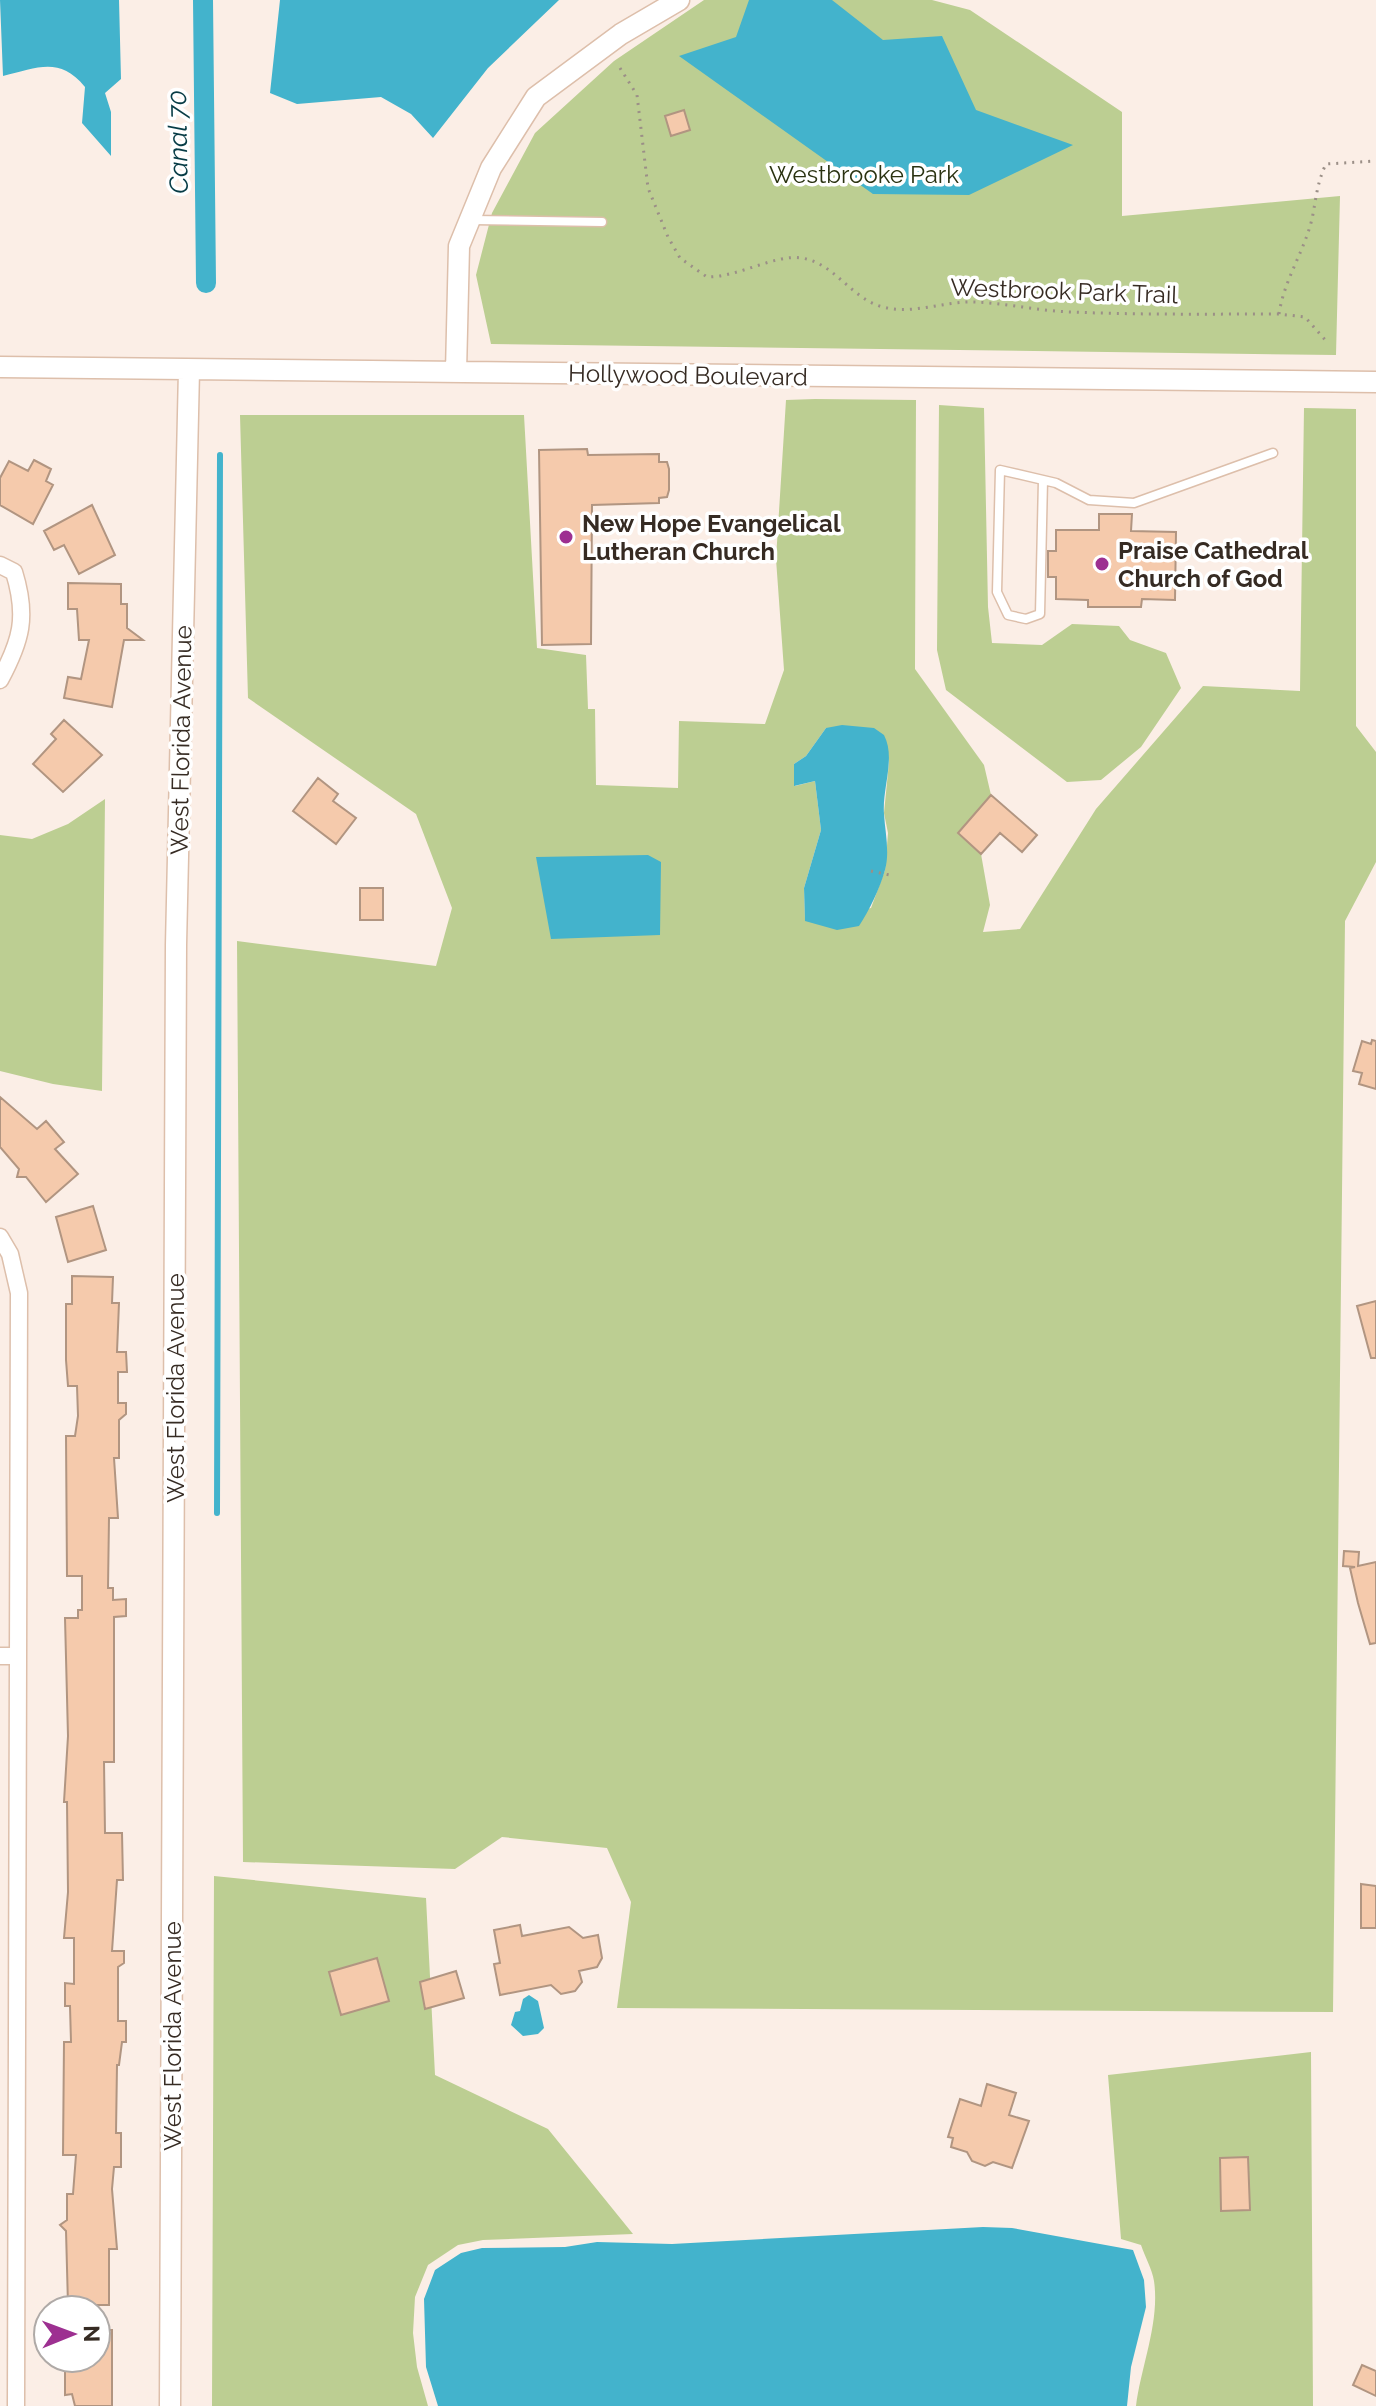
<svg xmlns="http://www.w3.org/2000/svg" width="1376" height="2406" viewBox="0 0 1376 2406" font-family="Raleway,sans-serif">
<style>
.green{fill:#bcce92;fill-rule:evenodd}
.water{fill:#43b3cc}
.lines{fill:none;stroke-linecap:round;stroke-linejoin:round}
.stream{stroke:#43b3cc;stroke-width:6}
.canal{stroke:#43b3cc;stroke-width:20}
.building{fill:#f5caac;stroke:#b19581;stroke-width:2}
.service-casing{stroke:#ddbfab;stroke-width:11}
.minor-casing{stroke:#ddbfab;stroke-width:19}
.tertiary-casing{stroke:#ddbfab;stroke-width:23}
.path{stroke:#9b8f87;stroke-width:3;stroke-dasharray:2 6;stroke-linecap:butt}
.service{stroke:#fff;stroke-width:8}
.minor{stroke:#fff;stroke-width:16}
.tertiary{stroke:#fff;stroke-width:20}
.poi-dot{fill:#9d3091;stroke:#fff;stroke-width:3}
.labels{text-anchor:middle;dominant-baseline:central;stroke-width:7;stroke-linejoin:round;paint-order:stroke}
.park-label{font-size:24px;fill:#2a3211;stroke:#fff}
.street-label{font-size:24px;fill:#362b23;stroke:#fff}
.poi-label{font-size:24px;font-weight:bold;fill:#362b23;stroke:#fff;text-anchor:start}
.water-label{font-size:26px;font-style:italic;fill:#073c46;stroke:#fff}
</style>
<rect width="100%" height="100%" fill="#fbeee6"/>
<path class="green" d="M704,0h228l38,10 152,102v104l218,-20 -4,159 -845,-11 -15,-69 16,-62 43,-80 79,-72z
M815,399l101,1 -1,269 69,96 7,30 -33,38 23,21 9,51 -7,27 37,-3 76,-120 107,-123 97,5 4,-283 52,1v317l20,26v110l-31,59 -12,1091 -716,-4 14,-106 -24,-54 -105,-11 -47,32 -212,-7 -6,-921 199,25 16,-58 -36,-94 -168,-116 -8,-283h284l13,233 49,7 2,54h7l1,76 82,3 1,-67 86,3 19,-54 -8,-111 10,-159zM826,728l60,22 3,12 -5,51 4,20 -3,37 -14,38 -66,12 -1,-32 17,-58 -6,-49 -20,5 -1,-22 12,-8z
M939,405l45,3 4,199 4,36 50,2 30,-21 47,2 11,14 36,13 15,35 -40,59 -40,33 -34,2 -121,-92 -9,-40z
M105,799l-3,292 -49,-7 -53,-13v-236l32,4 36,-15z
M214,1876l212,22 9,177 113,54 85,105 -150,6 -25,5 -30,20 -13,32 -2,36 4,34 11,39h-216z
M1311,2052l2,354h-177c5,-40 24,-84 18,-125 -2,-12 -9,-24 -13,-36l-20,-6 -13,-164z"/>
<path class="water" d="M0,0h119l2,79 -16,14 6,19v44l-29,-33 3,-36c-26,-31 -47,-19 -82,-11z
M280,0h279l-71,68 -55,70 -22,-24 -30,-17 -84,7 -27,-11z
M749,0h83l51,40 59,-4 34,74 97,35 -104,50 -96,-1 -194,-138 57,-19z
M842,725l32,3 10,7c12,23 -2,53 0,79 1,18 6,38 1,56 -5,18 -16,41 -26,56l-22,4 -32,-9 -1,-33 17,-58 -6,-49 -21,5v-22l12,-8 20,-28z
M648,855l13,7 -1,73 -109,4 -15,-82z
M529,1995l9,6 6,27 -6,6 -15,2 -12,-11 4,-13 5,-1 3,-12z
M983,2227l29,1 121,22 11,30 2,27 -15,60 -4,39h-689l-12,-39 -2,-68 11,-29 26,-17 21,-5 83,-1 32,-5 75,2z"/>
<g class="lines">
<path class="stream" d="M217,1513l3,-1058"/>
<path class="canal" d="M203,0l3,283"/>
</g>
<path class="building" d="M684,110l6,20 -19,6 -6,-20z
M587,449l1,6 71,-1v8h8l2,7v21l-2,7 -8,1v5l-67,2 -1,139 -49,1 -3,-195z
M34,460l17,9 -5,12 7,4 -20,39 -33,-19v-27l9,-17 19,10z
M92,505l23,50 -36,19 -15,-29 -10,5 -10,-19z
M1099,514h33l-1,17 45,1 -1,68 -33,-1 -1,8h-53v-7l-32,-1v-22h-8v-26h8v-21h43z
M68,583l53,1v20h6v24l16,12h-19l-12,67 -48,-9 4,-21 13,2 8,-39h-10l-2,-31h-9z
M64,720l38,35 -39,37 -30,-28 23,-25 -5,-5z
M318,778l20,16 -5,7 23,17 -20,26 -43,-33z
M991,795l46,40 -15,17 -22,-19 -19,21 -23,-21z
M360,888h23v32h-23z
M1372,1040l4,1v48l-17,-5 3,-11 -9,-2 9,-30 9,3z
M0,1097l37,32 9,-8 18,21 -9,7 23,25 -32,28 -20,-25h-9l2,-8 -19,-22z
M93,1206l13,44 -38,12 -12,-45z
M72,1276l41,1 -1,26h7l-2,49h9l1,20h-9v31h8v11l-7,6v38h-5l4,60h-9l-1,70h5v12l13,-1v17l-12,1v145h-10l1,71h17l1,47h-6l-5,71h12v12l-6,4v54h8v21h-4l-3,23h-2l-1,68h5v34h-7l-2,22 5,60h-8v56h-41l-2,-74 -6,-6 7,-5v-26h6l3,-39h-13l1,-113h7l-1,-36h-5v-23l9,1v-46h-10l4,-46 -1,-90h-3l4,-66 -3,-118h13v-8h4v-34h-15l-1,-140h9l3,-20 -1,-30h-9l-2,-26v-56h6z
M1376,1301v57h-5l-14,-52z
M1344,1551l15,1 -1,14 18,-4v81l-6,1 -12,-41 -8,-35 5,-1 -12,-1z
M1361,1884l15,2v42h-15z
M520,1925l2,11 47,-9 14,11 15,-3 4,23 -5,9 -18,4 3,11 -7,9 -14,3 -10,-9 -51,10 -6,-31 6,-1 -6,-33z
M377,1958l12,43 -48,14 -12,-43z
M456,1971l8,27 -39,11 -5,-27z
M987,2084l29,9 -7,22 20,6 -17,47 -19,-6 -8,4 -13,-5 -5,-9 -16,-5 2,-9 -5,-1 12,-38 21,7z
M1248,2157l2,53 -29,1 -1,-53z
M96,2330h16v76h-37l-3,-12 -7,1v-37h31z
M1362,2365l14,6v25l-23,-11z"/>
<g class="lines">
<g class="service-casing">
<path id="service" d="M471,220l131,2
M1043,480l-3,134 -14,5 -18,-4 -11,-23 3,-122 56,13 33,17 45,3 139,-50"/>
</g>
<g class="minor-casing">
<path id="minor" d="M0,565l14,7c14,45 7,69 -14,108
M0,1237l10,17 9,39 -3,1113
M0,1656h18"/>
</g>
<g class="tertiary-casing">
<path id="tertiary" d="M0,367l1376,15
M456,372l3,-126 32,-78 45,-71 85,-63 58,-34
M170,2406l6,-1461 13,-575"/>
</g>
<path class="path" d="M620,68l17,27 11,93 20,49 12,21 27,19c32,0 68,-23 94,-19 33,4 50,41 82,49 30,8 61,-6 91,-5 32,1 65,9 97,10 69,3 139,2 208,2l26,3 22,25
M1279,314c5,-34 25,-62 33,-95 4,-19 5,-37 14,-55l50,-3
M871,871l23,5"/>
<use href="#service" class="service"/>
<use href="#minor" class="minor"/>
<use href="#tertiary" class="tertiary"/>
</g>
<g class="poi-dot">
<circle cx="566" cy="537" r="8"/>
<circle cx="1102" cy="564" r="8"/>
</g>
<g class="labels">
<g class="park-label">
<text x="864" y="174">Westbrooke Park</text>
</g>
<g class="street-label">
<text transform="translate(1064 291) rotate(2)">Westbrook Park Trail</text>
<text transform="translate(688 375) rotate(1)">Hollywood Boulevard</text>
<text transform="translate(181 740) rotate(-89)">West Florida Avenue</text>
<text transform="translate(175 1388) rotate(-90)">West Florida Avenue</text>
<text transform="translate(172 2036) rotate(-90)">West Florida Avenue</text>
</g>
<g class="poi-label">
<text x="582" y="523">New Hope Evangelical<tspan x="582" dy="28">Lutheran Church</tspan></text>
<text x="1118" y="550">Praise Cathedral<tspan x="1118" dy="28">Church of God</tspan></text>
</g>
<g class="water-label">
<text transform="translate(178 142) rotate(-91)">Canal 70</text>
</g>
</g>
<g transform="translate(72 2334) rotate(89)"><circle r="38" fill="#ffffff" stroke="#afaaa7" stroke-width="2"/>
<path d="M0-6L14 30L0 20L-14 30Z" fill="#9d3091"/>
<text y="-12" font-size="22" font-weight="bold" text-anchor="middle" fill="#362b23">N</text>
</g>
</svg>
